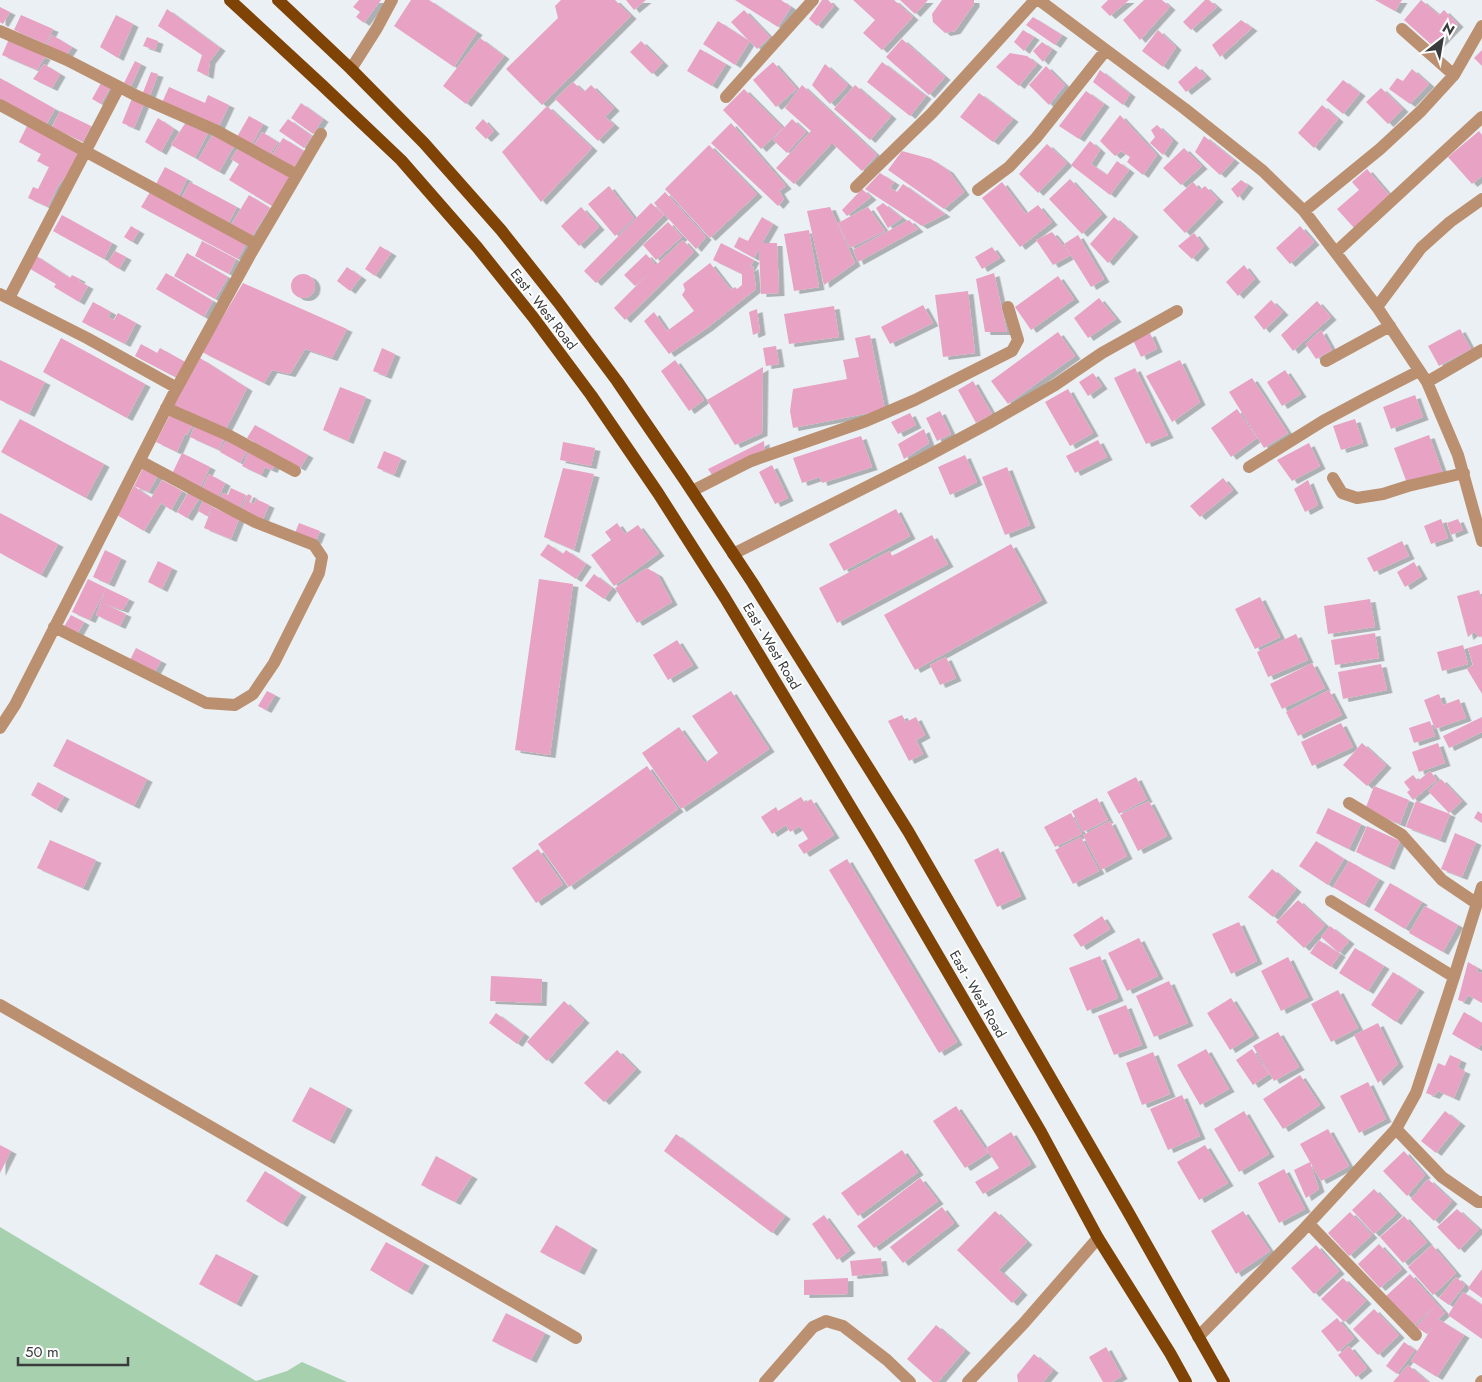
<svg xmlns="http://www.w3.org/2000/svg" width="1482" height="1382" viewBox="0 0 1482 1382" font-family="Jost,sans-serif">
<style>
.green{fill:#a7d0af}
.building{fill:#e8a2c4;filter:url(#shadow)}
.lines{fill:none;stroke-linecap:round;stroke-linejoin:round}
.minor{stroke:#bb9070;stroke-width:12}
.major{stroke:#7f4306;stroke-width:12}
.labels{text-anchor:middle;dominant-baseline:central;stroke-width:4;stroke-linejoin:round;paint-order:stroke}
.street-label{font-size:14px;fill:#393b3c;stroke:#fff}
</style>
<defs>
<filter id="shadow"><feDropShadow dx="5.5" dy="3" stdDeviation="0" flood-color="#0004"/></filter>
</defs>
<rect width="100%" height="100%" fill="#ebf0f4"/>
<path class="green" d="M0,1227l256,154 31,-10 15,-9 45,20h-347z"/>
<path class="building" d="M359,0h22l-17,23 -8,-6 4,-5 -7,-5z
M411,0h18l48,32 -23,35 -60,-41z
M561,0h54l16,16 -89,89 -36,-36 52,-51 -3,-12z
M626,0h20l-12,10z
M735,0h46l10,7 -13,20z
M822,0h6l6,6 -17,20 -8,-7z
M853,0h41l19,17 -31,33 -19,-17 12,-13z
M900,0h28l-13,14z
M942,0h32v4l-19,27 -10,2 -12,-11 -1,-8z
M1108,0h21l-19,16 -9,-9z
M1144,0h18l8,7 -30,33 -17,-20z
M1205,0h4l8,7 -26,23 -8,-8z
M1375,0h27l-7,11z
M1421,0l18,15 5,-5 14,14 -23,24 -31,-28z
M0,7l10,5 -7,12 -3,-2z
M167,9l53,39 -10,13 -2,15 -11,-5 5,-16 -44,-29z
M744,10l26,27 -13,12 -7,-8 -15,24 -32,-21 15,-23 31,20 -18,-19z
M21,15l32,14 -7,15 -32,-14z
M116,15l17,9 -15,34 -18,-11z
M1033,17l29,18 -7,10 -29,-20z
M1241,20l11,8 -32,29 -8,-12z
M1023,30l11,7 -10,14 -10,-9z
M1158,30l18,17 -13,20 -21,-16z
M52,35l20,12 -6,9 -20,-8z
M147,37l11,4 -3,9 -12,-4z
M480,38l24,18 -38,48 -23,-18z
M9,39l36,18 -8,13 -35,-15z
M902,39l43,38 -16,18 -43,-38z
M641,41l22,22 -11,11 -22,-22z
M1042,42l10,7 -9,13 -10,-11z
M700,49l26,15 -14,22 -25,-15z
M1482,50v16l-8,-8z
M1010,53l17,3 10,8 -18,22 -23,-19z
M135,61l6,3 -10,22 -7,-3z
M773,62l24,27 -21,18 -23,-27z
M882,62l44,34 -16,20 -43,-34z
M44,64l16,10 -8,14 -19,-9z
M825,64l23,21 -18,19 -18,-19z
M1046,66l19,19 -16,20 -20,-20z
M1196,66l10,10 -20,16 -8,-10z
M1412,69l17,15 -19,20 -21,-15 8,-11 6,3z
M1100,70l30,24 -7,11 -30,-23z
M151,72l7,2 -9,24 -7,-3z
M0,78l55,31 -9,16 -46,-26z
M1343,80l17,13 -17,21 -17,-14z
M573,82l11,10 7,-7 23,23 -9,9 9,8 -16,16 -43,-42z
M101,83l9,5 -9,16 -9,-5z
M802,85l75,70 -15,16 -30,-28 -38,41 -18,-16 35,-37 -26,-23z
M855,85l36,31 -21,24 -36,-31z
M169,87l36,16 3,-8 21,10 -12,26 -56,-26z
M1381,88l22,21 -15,15 -22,-22z
M744,89l39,39 -22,21 -38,-39z
M1086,91l18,13 -25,35 -20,-13z
M979,93l34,26 -20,23 -33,-25z
M133,96l12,5 -11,27 -12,-5z
M301,103l22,16 -10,15 -22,-16z
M1322,105l16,14 -24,29 -16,-15z
M547,106l45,42 -51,54 -39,-50z
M60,111l31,15 -8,16 -31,-15z
M1120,115l37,40 -14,20 -16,-13 3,-5 -9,-6 -6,5 -15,-15z
M249,116l14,8 -11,20 -15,-7z
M158,118l16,11 -13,23 -16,-10z
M288,119l24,17 -8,12 -25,-17z
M483,119l11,12 -8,8 -11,-11z
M792,119l14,13 -19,21 -14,-13z
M186,122l22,11 -13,25 -24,-13z
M731,123l55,63 -7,5 5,8 -6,7 -67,-63z
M1157,125l16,15 -10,15 -13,-12 5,-6 -4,-7z
M27,126l51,26 -12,24 -8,10 -10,21 -20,-9 5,-11 5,2 11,-22 -12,-6 4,-7 -22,-12z
M1479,131l3,4v41l-10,8 -24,-27z
M262,132l16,10 -8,12 -16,-9z
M213,134l21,12 -15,26 -21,-12z
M1204,136l30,24 -14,15 -25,-23z
M283,138l21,13 -11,18 -21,-14z
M1090,141l10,9 -9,14 16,11 10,-14 12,9 -19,25 -39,-30z
M1047,144l20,19 -29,30 -19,-19z
M709,145l48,49 -47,44 -45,-49z
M239,147l51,30 -18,29 -43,-26 10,-16 -8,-5z
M1184,148l18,18 -21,19 -18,-17z
M902,151l29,8 17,11 16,22 -20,17 -56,-39z
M165,167l22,12 -8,17 -23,-12z
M1367,169l24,28 -36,32 -18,-20 22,-19 -7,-8z
M880,173l14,9 -4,6 7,4 6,-8 42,30 -23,12 -57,-37z
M1070,179l32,35 -20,20 -33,-35z
M1241,180l7,5 -10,13 -7,-9z
M190,182l47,25 -9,17 -47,-25z
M1002,182l24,32 12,-9 14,17 -32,25 -38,-49z
M1193,182l7,8 5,-4 13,13 -33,34 -22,-23z
M609,186l25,32 -19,18 -27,-32z
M862,189l9,8 -24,19 -5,-6z
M150,192l96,52 -8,15 -97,-52z
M665,192l41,45 -10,12 -42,-46z
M249,195l21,13 -19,30 -20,-13z
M651,203l13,12 -68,68 -12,-12z
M883,203l19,15 -14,10 -12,-20z
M581,207l18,20 -20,19 -18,-20z
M830,207l25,56 -31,22 -17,-74z
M868,207l17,24 -35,17 -12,-25z
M62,215l50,28 -8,16 -51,-28z
M762,217l11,7 -11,19h15l2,50 -18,1 -2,-45 -5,9 -20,-11 5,-10 9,4z
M1114,217l19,17 -25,29 -18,-19z
M909,220l9,9 -60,33 -5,-12z
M668,222l14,15 -26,23 -13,-15z
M131,226l8,5 -7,11 -8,-5z
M1300,226l14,16 -24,22 -14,-16z
M809,230l10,57 -25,4 -10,-57z
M1052,232l19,23 -7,-11 14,-9 26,44 -13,8 -20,-32 -18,10 -17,-25z
M1194,233l10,13 -12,13 -14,-13z
M683,240l11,12 -69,68 -11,-12 39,-39 -18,17 -11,-11 22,-21 10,11z
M202,241l34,18 -7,15 -34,-18z
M721,243l33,17 -5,9 4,-3 3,23 -49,39 -38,26 -25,-33 10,-9 13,19 27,-20 -12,-16 3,-5 -2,-6 27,-21 21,27 4,-3 2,2 5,-4v-11l-29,-14z
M380,246l11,7 -16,23 -10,-7z
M992,247l8,11 -18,11 -7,-12z
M115,251l11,6 -7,12 -11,-7z
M187,253l41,24 -13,22 -41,-23z
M35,255l35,23 2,-3 8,4 -1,2 9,5 -9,16 -25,-15 2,-3 -29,-17z
M1244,265l11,14 -17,17 -12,-14z
M347,267l14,10 -11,14 -13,-10z
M166,273l47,28 -9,16 -48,-28z
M994,273l13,59h-22l-9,-53z
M291 286a12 12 0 1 1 24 0a12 12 0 1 1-24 0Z
M1058,276l16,23 -43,31 -16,-23z
M243,283l104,46 -15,29 -27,-9 -15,25 -18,-4 -8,13 -62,-31z
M968,291l7,62 -32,4 -8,-62z
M1099,298l17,21 -28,19 -14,-20z
M1271,300l12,12 -19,18 -10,-13z
M1317,301l14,16 -38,34 -12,-16z
M93,302l18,10 -3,5 6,3 4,-7 18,10 -11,21 -43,-22z
M923,305l10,18 -43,21 -9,-17z
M834,306l5,31 -50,7 -5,-30z
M757,309l3,23 -7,3 -4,-23z
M1460,329l11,20 -32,17 -11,-20z
M1321,330l11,20 -16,9 -10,-15z
M1058,332l17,24 -67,48 -17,-23z
M1150,333l7,16 -16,8 -8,-17z
M870,335l15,75 -92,18 -3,-17 3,-22 54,-10 -4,-19 16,-3 -4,-19z
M61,338l84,46 -18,34 -84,-46z
M141,344l16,9 3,-5 25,14 -8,16 -42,-22z
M776,346l3,18 -13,2 -3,-18z
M382,348l13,6 -9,22 -13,-5z
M200,358l47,30 -21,41 -53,-23z
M0,360l45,22 -16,32 -29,-14z
M675,360l29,40 -15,11 -28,-40z
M1180,360l20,42 -28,20 -26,-46z
M763,367l-1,66 -27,12 -28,-45z
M1135,368l33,67 -22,9 -32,-66z
M1285,370l16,24 -19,12 -15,-24z
M1093,373l9,13 -14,10 -9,-14z
M1252,378l36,55 -24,15 -35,-56z
M973,381l19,33 -16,9 -18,-33z
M340,387l26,10 -18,44 -25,-11z
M1068,389l25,44 -23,13 -25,-44z
M1415,395l8,22 -32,12 -8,-22z
M1237,409l20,29 -26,19 -20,-29z
M940,411l11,23 -14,7 -11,-23z
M171,413l22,11 -6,11 -2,-1 -8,18 -21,-10z
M910,413l6,12 -18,9 -7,-12z
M20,419l84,45 -18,34 -85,-46z
M1355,419l8,24 -22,7 -8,-24z
M195,424l30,13 -6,13 -29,-13z
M255,425l53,30 -8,13 -53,-30z
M924,429l5,14 -25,16 -6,-15z
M1429,435l14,39 -35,12 -14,-38z
M861,436l11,31 -50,16 -2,-6 -18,6 -9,-25z
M227,438l21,11 -8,14 -20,-11z
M1098,440l9,17 -32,16 -9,-17z
M764,441l1,15 -51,22 -6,-9z
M563,442l32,6 -4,18 -31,-6z
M1309,443l11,23 -28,15 -15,-21z
M250,449l26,13 -4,8 -7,-3 -4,8 -19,-9z
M384,451l17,7 -7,17 -17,-7z
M182,453l28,14 -10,21 -28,-14z
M965,455l12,27 -27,13 -12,-28z
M772,465l16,33 -13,6 -16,-32z
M1007,467l23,58 -25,10 -23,-58z
M143,468l15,7 -9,17 -15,-6 17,12 11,-18 20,11 -11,19 -10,-7 -17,28 -27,-16 17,-29z
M563,468l31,6 -20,76 -30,-13z
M209,474l16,9 -6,14 -17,-8z
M1223,478l10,12 -33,27 -10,-11z
M1308,480l10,25 -13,7 -11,-23z
M231,488l15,7 -7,14 -19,-10 3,-6 5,2z
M188,493l11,6 -12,19 -10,-6z
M248,494l4,2 -3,6 5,2 2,-5 13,6 -6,14 -22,-9z
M203,501l9,6 -5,9 -9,-5z
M212,507l27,12 -8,20 -27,-11z
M896,509l14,27 -66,35 -15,-27z
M0,513l58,31 -17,31 -41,-22z
M1441,519l7,19 -17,6 -7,-18z
M1458,519l5,11 -12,5 -4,-12z
M299,523l21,8 -4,10 -21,-8z
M617,523l8,11 13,-9 21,28 -45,33 -23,-31 20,-15 -6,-8z
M932,535l16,29 -111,59 -18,-35 71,-37 2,5z
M1402,541l7,15 -35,16 -7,-14z
M548,544l15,10 3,-4 20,14 -10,15 -36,-24z
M1011,544l31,56 -127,70 -31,-55z
M105,550l16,8 -12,26 -16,-7z
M158,561l14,7 -10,21 -14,-7z
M1414,562l8,14 -17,11 -8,-15z
M647,568l10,6 15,28 -35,21 -22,-35z
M594,574l18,14 -8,11 -19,-13z
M88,579l18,9 -16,32 -18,-8z
M539,579l34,5 -23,171 -35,-5z
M106,588l23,11 -6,11 -18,-6 21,10 -6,12 -24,-11z
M1479,590l3,10v36l-3,1 -5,-5 -6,5 -11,-41z
M1260,597l20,40 -25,12 -20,-40z
M1370,599l5,28 -47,7 -4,-28z
M71,615l13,7 -9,16 -13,-8z
M1375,633l4,25 -44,7 -4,-25z
M1296,634l12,26 -40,17 -11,-25z
M677,640l16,25 -25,15 -15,-25z
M1482,644v50l-15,-25 6,-4 -5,-17z
M1463,645l5,19 -26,7 -5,-19z
M136,648l25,13 -9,16 -24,-13z
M946,657l10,21 -16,7 -10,-20z
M1312,663l13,25 -43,21 -12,-25z
M1381,664l6,26 -44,9 -5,-27z
M1329,690l13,25 -44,21 -12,-24z
M267,691l8,4 -9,15 -8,-4z
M731,691l38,58 -88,60 -39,-56 37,-26 26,36 13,-10 -26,-37z
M1439,694l4,11 16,-6 7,19 -31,11 -11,-29z
M902,715l4,7 10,-5 9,18 -9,5 7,14 -14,7 -21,-40z
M1482,717v15l-33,16 -6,-12z
M1430,721l5,15 -21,7 -5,-15z
M1341,723l12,24 -41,19 -11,-24z
M67,739l80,40 -13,27 -81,-40z
M1362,743l24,22 -19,21 -24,-21z
M1438,743l7,20 -26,9 -7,-20z
M647,766l31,43 -109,78 -31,-43z
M1430,771l7,9 -24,20 -6,-8 3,-2 -6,-8 9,-7 5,6z
M1136,777l11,22 -28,15 -12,-22z
M1441,779l21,22 -13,12 -21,-22z
M38,782l26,14 -8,14 -25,-15z
M1374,786l35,14 -9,24 -35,-14z
M801,797l4,6 6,-4 23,36 -30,19 -6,-9 10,-6 -8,-13 -10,6 -4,-7 -14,9 -11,-17 15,-10 2,4z
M1097,798l11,22 -25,12 -11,-21z
M1149,801l18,35 -29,15 -18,-36z
M1416,801l34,13 -10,26 -34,-13z
M1328,808l33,16 -12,25 -33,-16z
M1478,811l4,3v9l-8,-5z
M1071,813l11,21 -27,13 -11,-20z
M1110,821l17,35 -26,14 -18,-35z
M1367,826l33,15 -11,26 -33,-15z
M1455,833l21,9 -14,35 -21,-8z
M1081,837l18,34 -26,13 -18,-34z
M50,840l46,20 -13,28 -46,-20z
M1316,841l28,18 -16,26 -29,-19z
M998,848l23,48 -24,11 -23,-47z
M538,849l25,35 -27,19 -24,-35z
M847,859l110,183 -18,11 -110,-183z
M1349,861l30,18 -15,26 -31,-18z
M1272,869l24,20 -23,28 -25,-20z
M1390,883l32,19 -17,27 -31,-19z
M1298,900l27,25 -21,23 -28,-26z
M1425,906l33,19 -15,27 -34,-19z
M1102,916l8,13 -29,18 -8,-12z
M1239,922l18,39 -26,13 -19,-40z
M1330,926l19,15 -10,12 -18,-16z
M1139,938l19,38 -31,15 -19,-38z
M1319,940l21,14 -9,13 -21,-14z
M1355,948l29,18 -16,25 -29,-18z
M1100,956l18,42 -31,13 -18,-43z
M1288,957l20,40 -27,14 -20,-40z
M1468,962l10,6 -1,4 5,1v30l-14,-8 -4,7 -6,-2z
M1393,972l26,17 -23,33 -25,-17z
M491,976l51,3 -1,24 -51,-2z
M1169,981l19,42 -34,14 -18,-41z
M1338,990l20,38 -27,14 -20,-38z
M1231,998l23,37 -24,15 -23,-37z
M564,1001l20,19 -37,41 -20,-19z
M1126,1005l16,40 -28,10 -16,-39z
M1464,1012l18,11v20l-4,6 -26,-15z
M496,1013l28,21 -7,10 -28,-21z
M1378,1023l20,41 -20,19 -24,-48z
M1278,1032l21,35 -25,14 -21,-35z
M1206,1049l23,40 -29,16 -23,-40z
M1252,1049l17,25 -16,11 -17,-25z
M617,1050l19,19 -32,33 -20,-19z
M1153,1052l17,42 -28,11 -16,-42z
M1450,1055l11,5 -3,8 7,3 -11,27 -16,-7 -4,5 -8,-3 12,-30 7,3z
M1300,1075l20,30 -37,24 -20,-30z
M1368,1082l18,37 -27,14 -19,-37z
M310,1087l37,20 -18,34 -37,-20z
M1182,1095l18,41 -32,14 -18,-41z
M956,1106l32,47 -23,15 -32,-47z
M1244,1111l25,43 -30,18 -25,-43z
M1445,1111l15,12 -24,30 -15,-12z
M1328,1129l21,37 -28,15 -11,-19 9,27 -13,9 -12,-28 16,-8 -10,-18z
M1011,1132l20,32 -48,30 -8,-12 24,-14 -13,-20z
M676,1134l109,82 -13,17 -108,-82z
M0,1145l11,6 -11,22z
M1205,1145l23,38 -29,17 -22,-38z
M902,1150l16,22 -60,44 -17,-23z
M1404,1151l21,24 -18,21 -24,-25z
M436,1156l36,20 -17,26 -34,-17z
M1284,1169l21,40 -26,14 -21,-40z
M265,1171l36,23 -19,30 -36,-23z
M920,1178l18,23 -64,47 -17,-22z
M1428,1179l24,22 -18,20 -23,-22z
M1374,1189l23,24 -23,21 -22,-24z
M942,1207l12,16 -51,40 -13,-16z
M1457,1209l22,20 -20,21 -22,-23z
M995,1211l32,31 -28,28 23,22 -10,11 -55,-53z
M1243,1211l27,40 -34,23 -25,-43z
M1350,1212l22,23 -23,21 -21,-23z
M824,1215l26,35 -13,10 -25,-36z
M1404,1216l23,26 -24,21 -23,-26z
M556,1225l36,22 -13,25 -39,-20z
M386,1242l38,21 -17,29 -37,-22z
M1379,1244l23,25 -22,19 -22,-24z
M1316,1245l23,26 -25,23 -23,-26z
M1432,1245l24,28 -23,22 -25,-28z
M216,1254l37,19 -17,31 -37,-20z
M881,1258l2,15 -31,3 -2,-15z
M1482,1269v29l-14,-10z
M1410,1274l35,39 -7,6 26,16 -27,42 -26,-16 22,-35 -6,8 -11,-7 19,-21 -22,20 -27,-30z
M1456,1277l9,8 -16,20 -10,-7z
M848,1278v16l-44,1v-15z
M1343,1278l23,23 -22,21 -23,-23z
M1463,1292l19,13v34l-34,-24z
M1374,1309l25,26 -21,20 -25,-26z
M506,1313l39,20 -14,27 -39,-19z
M1337,1318l17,20 -16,14 -17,-21z
M936,1325l29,25 -27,32h-5l-26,-23z
M1404,1342l11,8 -18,24 -11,-8z
M1349,1346l18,22 -11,9 -18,-22z
M1106,1347l16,29 -10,6h-9l-14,-25z
M1034,1354l19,16 -10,12h-25l-1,-7z
M1408,1365l20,17h-35z"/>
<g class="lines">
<path class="minor" d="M1039,0l146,109 78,62 41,40 73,96 50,75 31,73 24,86
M1402,29l52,46
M0,31l67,29 70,36 80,35 80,44
M351,69l26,-41 15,-28
M726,97l87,-97
M0,105l256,139
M856,187l76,-74 103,-113
M978,190l31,-23 27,-29 70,-88
M1304,211l76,-62 41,-38 33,-36 28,-49
M1336,252l146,-135
M0,294l87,44 90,50
M9,298l110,-211
M1377,307l44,-59 29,-26 32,-23
M1326,361l64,-35
M1427,382l55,-32
M166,408l64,28 65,35
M1249,467l74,-46 45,-24 51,-26
M1333,478l9,15 15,5 26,-4 25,-8 56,-13
M692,491l59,-30 115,-40 49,-21 97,-49 6,-11 -10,-33
M733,554l189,-95 67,-36 66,-38 47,-32 75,-42
M54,627l152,76 29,2 18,-11 21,-31 45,-90 3,-16 -8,-12 -59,-23 -57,-30 -58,-31
M0,728l15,-23 158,-310 77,-140 71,-121
M1349,803l53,32 40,45 34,23
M1331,901l123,76
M0,1005l576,333
M1396,1129l46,48 36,25h4
M1309,1224l107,111
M1198,1337l103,-105 95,-103 20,-36 38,-116 28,-90
M765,1382l48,-55 13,-6 17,5 44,34 23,22
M968,1382l56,-59 74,-85
M1481,1382l1,-1"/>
<path class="major" d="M230,0l93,86 78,74 76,87 56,70 58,78 67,98 67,105 151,251 165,283 57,106 72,115 16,29
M278,0l73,69 73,74 77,87 57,72 59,79 67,98 68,103 156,249 219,379 97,172"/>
</g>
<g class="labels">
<g class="street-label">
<text transform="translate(544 309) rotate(52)">East - West Road</text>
<text transform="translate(772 646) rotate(59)">East - West Road</text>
<text transform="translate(978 994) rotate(60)">East - West Road</text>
</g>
</g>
<g transform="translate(1442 40) rotate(31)" stroke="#ffffff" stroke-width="4" paint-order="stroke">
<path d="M0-4L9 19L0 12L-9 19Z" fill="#393b3c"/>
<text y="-8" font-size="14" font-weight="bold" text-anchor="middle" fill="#393b3c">N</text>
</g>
<path d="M18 1357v8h110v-8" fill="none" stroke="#393b3c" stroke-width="2.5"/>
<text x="25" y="1357" font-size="15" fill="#393b3c" stroke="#ffffff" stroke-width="4" paint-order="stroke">50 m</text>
</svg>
